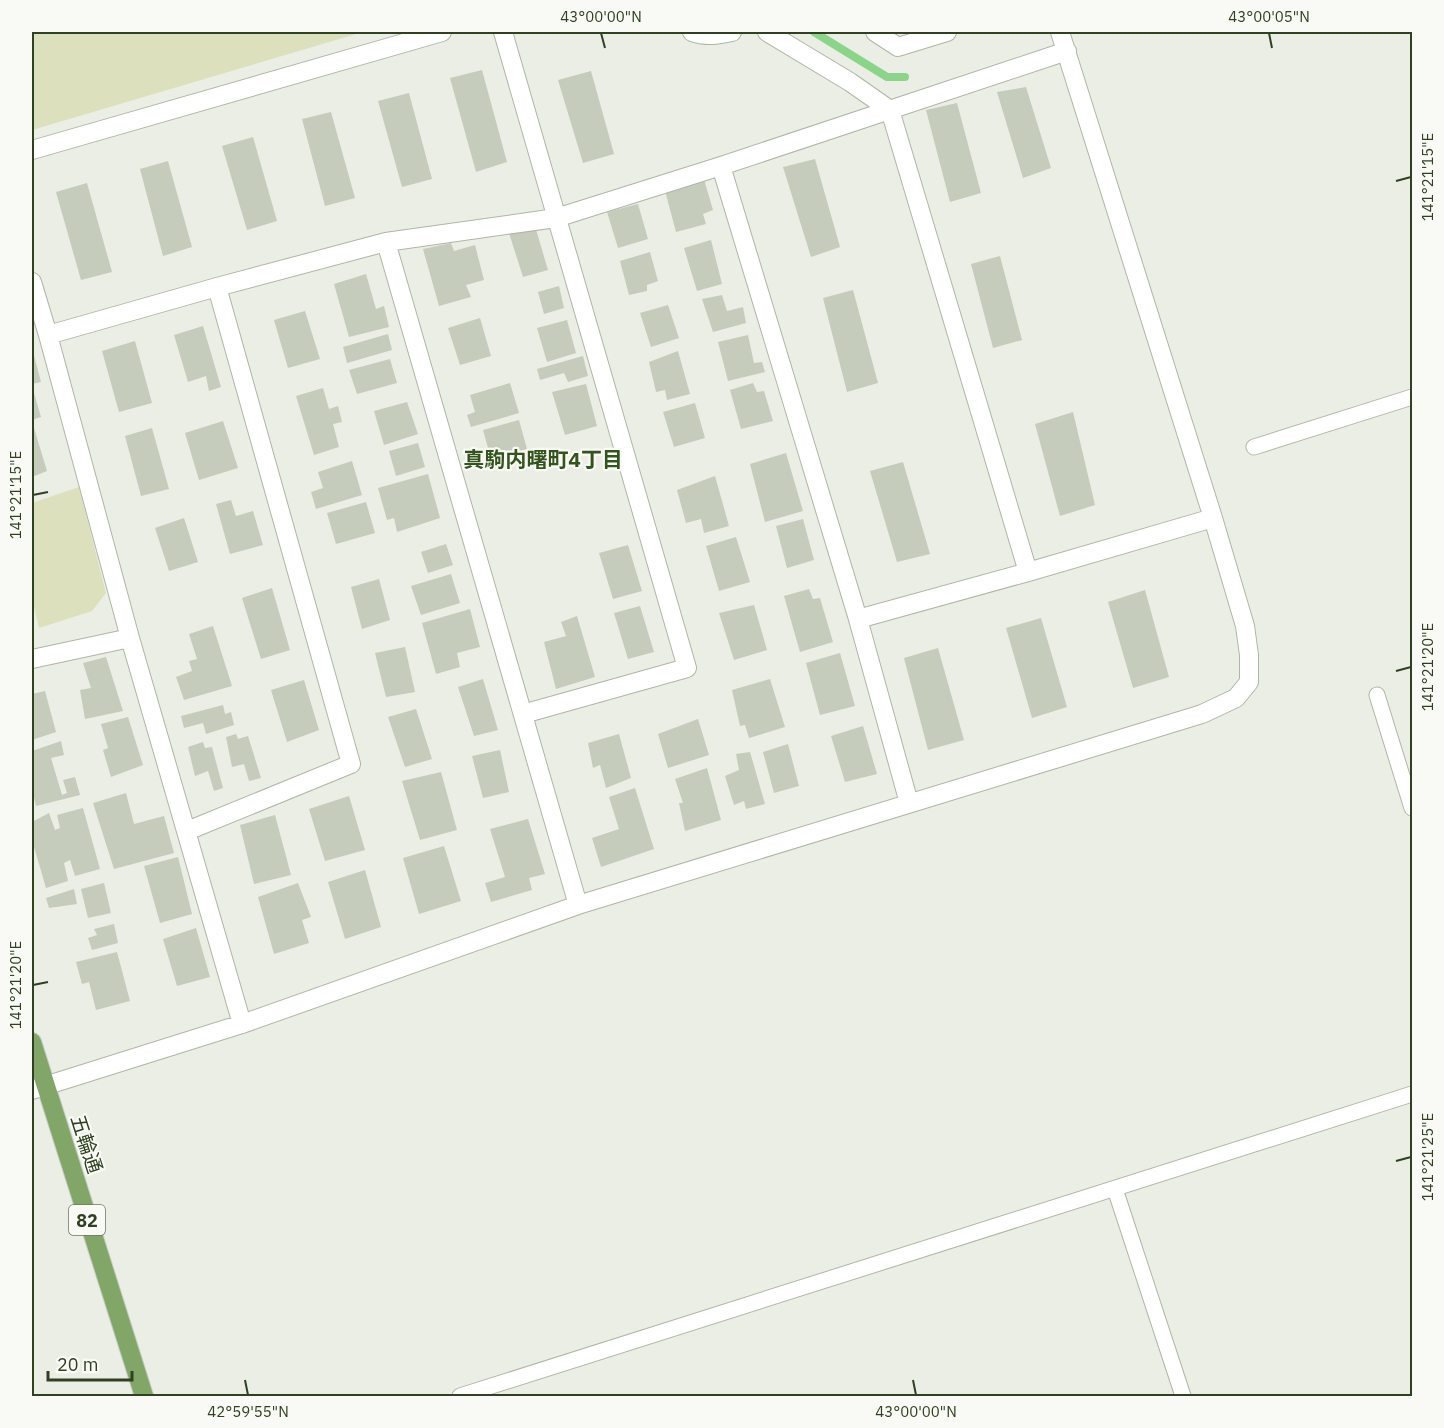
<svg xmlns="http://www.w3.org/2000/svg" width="1444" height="1428" viewBox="0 0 1444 1428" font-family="'IBM Plex Sans','Noto Sans JP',sans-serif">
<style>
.green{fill:#dce0bd}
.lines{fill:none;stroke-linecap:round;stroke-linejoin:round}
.stream{stroke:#8bd58b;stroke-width:8}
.building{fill:#c5ccbc}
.lane-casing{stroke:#aeb7a6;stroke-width:17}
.street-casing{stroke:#aeb7a6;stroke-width:20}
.primary-casing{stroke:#c5cac1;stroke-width:20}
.lane{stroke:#fff;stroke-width:15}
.street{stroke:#fff;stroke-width:18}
.primary{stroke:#81a667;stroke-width:18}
.ticks{fill:none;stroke:#304122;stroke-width:2}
.labels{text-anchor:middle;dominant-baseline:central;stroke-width:4.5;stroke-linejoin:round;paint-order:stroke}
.shield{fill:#f9faf5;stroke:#6c7861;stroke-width:1.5}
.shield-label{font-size:18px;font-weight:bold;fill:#304122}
.street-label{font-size:20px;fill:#304122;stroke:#f9faf5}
.neighbourhood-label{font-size:21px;font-weight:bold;fill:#33551d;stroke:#f9faf5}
.neatline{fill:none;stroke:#304122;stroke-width:2}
.ticks-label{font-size:15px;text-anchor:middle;fill:#304122}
</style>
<rect width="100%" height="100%" fill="#eaeee4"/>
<path class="green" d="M32,32h331l-331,98z
M79,487l27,106 -14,18 -53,17 -7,-30v-95z"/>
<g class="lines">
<path class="stream" d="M814,32l73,45h18"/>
</g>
<path class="building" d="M482,70l25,92 -31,10 -26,-94z
M591,71l23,83 -31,9 -25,-83z
M1026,87l25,81 -28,10 -26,-86z
M409,93l23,86 -30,8 -24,-86z
M957,103l24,90 -31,9 -24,-92z
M331,112l24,86 -30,8 -23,-87z
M253,137l24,84 -30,9 -25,-84z
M815,159l25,88 -29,10 -28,-90z
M168,161l24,86 -29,9 -23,-87z
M703,176l10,34 -10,4 3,10 -30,8 -12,-45z
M87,183l25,89 -31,8 -25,-88z
M638,204l10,35 -30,9 -11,-36z
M535,226l13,44 -25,7 -14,-44z
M711,240l11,44 -25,7 -13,-43z
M451,243l3,8 21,-6 9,35 -18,5 5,12 -32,9 -16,-57z
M650,252l8,29 -11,4v6l-18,4 -9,-34z
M1000,256l22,84 -29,8 -22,-84z
M366,274l10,35 8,-3 5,21 -40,10 -15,-53z
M559,286l5,22 -20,6 -6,-22z
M853,290l25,93 -31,9 -24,-94z
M722,295l5,16 16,-4 3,16 -33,9 -11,-33z
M668,305l11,33 -28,9 -11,-34z
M305,311l15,48 -32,9 -14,-48z
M480,318l11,38 -31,9 -12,-37z
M567,320l9,33 -29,9 -10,-34z
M203,326l18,61 -12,4 -3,-15 -18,6 -14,-47z
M388,334l4,16 -45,13 -4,-16z
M748,335l6,28 8,-1 3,10 -37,9 -10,-39z
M135,341l17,62 -33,9 -17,-61z
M32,348l9,34 -9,2z
M678,351l12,43 -23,6 -2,-10 -9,2 -7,-30z
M583,356l5,20 -20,6 -4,-9 -24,7 -3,-11z
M390,359l7,24 -40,11 -8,-24z
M510,383l9,30 -48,14 -4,-12 8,-3 -5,-17z
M753,383l4,9 7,-1 9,30 -32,8 -11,-39z
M586,384l11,42 -32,9 -13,-43z
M32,386l9,31 -9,3z
M323,388l6,21 9,-3 4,16 -9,2 6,23 -25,8 -18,-59z
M407,402l11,32 -34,11 -10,-34z
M695,403l10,35 -31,9 -11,-35z
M1073,412l22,93 -35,11 -25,-92z
M519,420l8,29 -36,10 -8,-29z
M223,421l15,47 -39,12 -14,-47z
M34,428l13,43 -15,6v-48z
M152,428l17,61 -28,7 -16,-60z
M418,443l7,24 -29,9 -7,-25z
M786,453l17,58 -38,11 -15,-58z
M352,461l10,34 -46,14 -5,-17 12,-4 -5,-16z
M903,462l27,92 -33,8 -27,-91z
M428,474l12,44 -43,14 -3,-14 -7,2 -9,-32z
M715,476l14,50 -25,7 -3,-14 -15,4 -9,-33z
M231,500l5,16 17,-5 10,34 -33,9 -14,-50z
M366,502l9,31 -39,11 -9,-31z
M184,518l14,44 -29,9 -14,-43z
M803,519l11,41 -27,8 -11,-42z
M736,537l14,45 -31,9 -13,-45z
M446,544l7,21 -25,8 -7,-21z
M628,545l14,46 -29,8 -14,-46z
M451,574l9,29 -39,12 -10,-29z
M379,579l11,41 -28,9 -11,-42z
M272,588l18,62 -29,9 -19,-61z
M809,589l4,10 7,-1 13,44 -33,10 -16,-56z
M1145,590l24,87 -36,11 -25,-86z
M754,605l13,45 -33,10 -15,-47z
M640,606l14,46 -26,7 -14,-46z
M470,609l10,38 -23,6 3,14 -24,7 -14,-51z
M577,616l18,61 -39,12 -12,-47 22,-6 -5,-14z
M1041,618l26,89 -35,11 -26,-90z
M213,626l19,60 -48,14 -8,-23 16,-6 -3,-10 8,-2 -8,-25z
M405,647l10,45 -29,5 -11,-44z
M938,648l26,92 -36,10 -24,-92z
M840,653l15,53 -35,9 -14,-52z
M106,657l17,54 -38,8 -5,-29 11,-2 -8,-25z
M483,679l15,51 -24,6 -16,-49z
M770,679l15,48 -36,11 -4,-13 -5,1 -8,-36z
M304,680l15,50 -32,12 -16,-52z
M45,691l11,41 -24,8v-46z
M223,705l2,9 6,-2 3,13 -28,9 -3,-11 -19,5 -3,-12z
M416,709l16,50 -27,8 -17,-50z
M128,717l15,48 -32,12 -8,-27 5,-2 -7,-24z
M698,719l11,36 -41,13 -10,-34z
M863,726l14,48 -32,8 -14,-46z
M236,734l2,5 10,-3 13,42 -12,3 -5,-17 -12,3 -6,-30z
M619,734l12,44 -25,10 -6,-23 -7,3 -5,-25z
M61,741l3,14 -13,3 11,37 5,-2 -4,-13 12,-3 5,18 -44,11 -4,-17v-38z
M203,742l2,6 7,-1 11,41 -9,3 -6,-20 -13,5 -7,-29z
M788,744l11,42 -25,7 -11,-41z
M500,750l9,42 -26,6 -11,-42z
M750,752l15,52 -19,5 -2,-8 -10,4 -9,-29 14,-6 -3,-16z
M707,768l14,52 -36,11 -6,-28h4l-8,-24z
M441,772l16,58 -37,10 -18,-59z
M635,788l19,61 -53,18 -9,-29 27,-9 -10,-32z
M126,793l8,31 30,-8 10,37 -60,16 -21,-66z
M349,796l16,54 -40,11 -16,-52z
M83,808l17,61 -25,7 -5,-16 -6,3 4,18 -22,7 -14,-48v-18l17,-9 6,17 5,-2 -3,-13z
M275,815l16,60 -37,9 -14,-59z
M528,819l17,55 -16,4 3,12 -41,12 -6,-19 20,-6 -15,-48z
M444,846l17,55 -42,13 -16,-56z
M178,857l14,57 -32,9 -16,-57z
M365,870l16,57 -36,12 -17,-57z
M104,883l7,30 -23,5 -7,-29z
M298,883l13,34 -9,3 7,23 -35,11 -16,-57z
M74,889l3,15 -28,4 -3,-10z
M114,924l4,19 -26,7 -4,-12 9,-3 -3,-6z
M196,928l14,49 -33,9 -14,-47z
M117,952l13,49 -34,9 -7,-28 -7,2 -6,-22z"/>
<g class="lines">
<g class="lane-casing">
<path id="lane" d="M1254,447l158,-50
M1377,695l35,113
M1115,1189l68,207
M460,1396l952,-302"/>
</g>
<g class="street-casing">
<path id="street" d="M503,32l184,636 -164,46
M692,32c14,5 26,3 40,0
M767,32l83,50 40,28 138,462
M875,32l23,15 49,-15
M32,150l410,-118
M721,166l137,453 51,184
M386,242l192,663
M32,282l16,53 82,303 112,386
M48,335l169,-48 169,-45 170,-24 165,-52 346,-115
M858,619l170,-47 185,-54
M32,659l98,-21
M187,831l164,-67 -134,-477
M32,1090l210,-66 336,-119 624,-191 34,-16 13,-16v-27l-4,-29 -32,-108 -153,-486"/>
</g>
<g class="primary-casing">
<path id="primary" d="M32,1042l112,354"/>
</g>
<use href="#lane" class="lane"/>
<use href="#street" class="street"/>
<use href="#primary" class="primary"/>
</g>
<path class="ticks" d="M601,33l4,15M1269,33l3,15M1396,181l15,-4M33,495l15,-3M1396,671l15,-4M33,985l15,-3M1396,1161l15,-4M245,1380l3,15M913,1380l3,15"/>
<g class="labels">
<rect class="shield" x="69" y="1205" width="36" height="30" rx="4.5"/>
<g class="shield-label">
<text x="87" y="1220">82</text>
</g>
<g class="street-label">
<text transform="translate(87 1144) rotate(72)">五輪通</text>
</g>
<g class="neighbourhood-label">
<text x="543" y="459">真駒内曙町4丁目</text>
</g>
</g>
<rect width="1444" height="1428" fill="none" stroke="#f9faf5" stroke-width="66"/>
<path d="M48 1371v9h84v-9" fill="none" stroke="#304122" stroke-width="3"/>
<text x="57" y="1371" font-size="18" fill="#304122" stroke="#f9faf5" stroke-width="4.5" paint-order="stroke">20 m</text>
<rect x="33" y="33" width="1378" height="1362" class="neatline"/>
<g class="ticks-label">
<text x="601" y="22">43°00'00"N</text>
<text x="1269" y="22">43°00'05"N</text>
<text transform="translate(1428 177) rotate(-90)" y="5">141°21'15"E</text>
<text transform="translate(16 495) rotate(-90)" y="5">141°21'15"E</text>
<text transform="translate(1428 667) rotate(-90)" y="5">141°21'20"E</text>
<text transform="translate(16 985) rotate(-90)" y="5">141°21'20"E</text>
<text transform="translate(1428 1157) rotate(-90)" y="5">141°21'25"E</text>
<text x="248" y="1417">42°59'55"N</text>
<text x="916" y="1417">43°00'00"N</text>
</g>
</svg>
